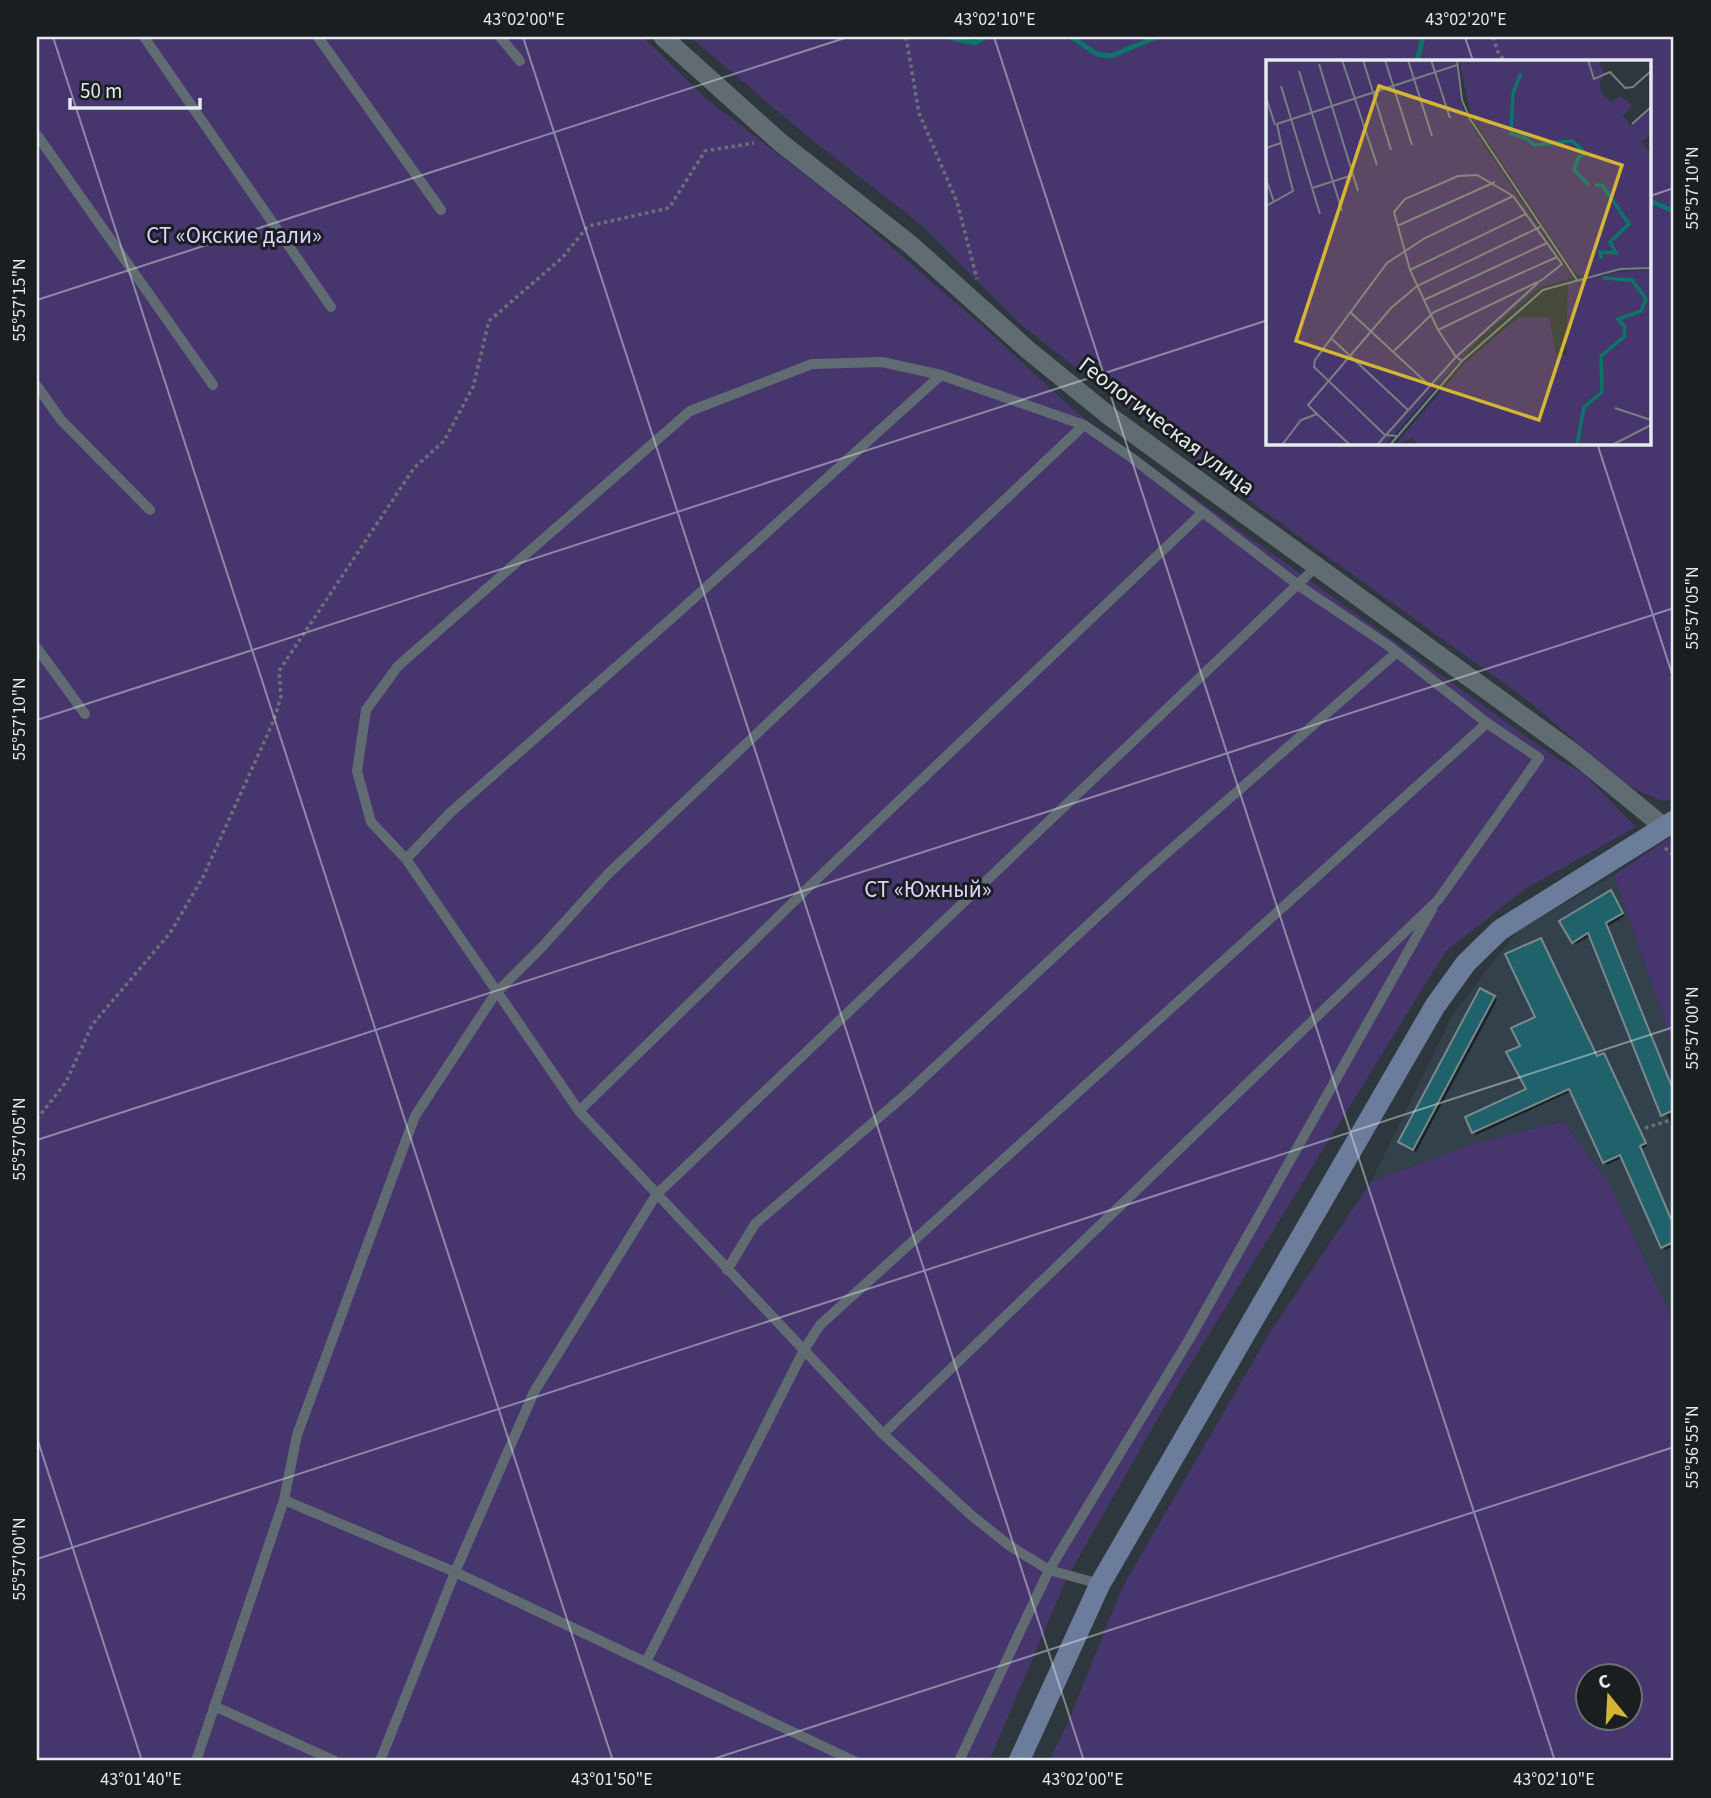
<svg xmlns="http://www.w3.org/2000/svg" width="1711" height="1798" viewBox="0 0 1711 1798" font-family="'Source Sans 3',sans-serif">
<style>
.built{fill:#32414b}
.green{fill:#47366e;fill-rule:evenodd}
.shadow{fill:#0007}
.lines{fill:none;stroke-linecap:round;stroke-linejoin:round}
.stream{stroke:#0a7568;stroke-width:5}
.building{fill:#20626c;stroke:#7b898b;stroke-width:2}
.path{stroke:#697177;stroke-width:3.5;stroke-dasharray:3.5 3.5;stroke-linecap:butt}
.lane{stroke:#616b72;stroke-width:10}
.street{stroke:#616b72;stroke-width:19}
.secondary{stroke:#6c7d9c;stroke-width:21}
.ticks{fill:none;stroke:#e4eaee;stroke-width:2;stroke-opacity:0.45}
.labels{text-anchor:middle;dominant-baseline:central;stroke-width:6;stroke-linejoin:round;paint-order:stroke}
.park-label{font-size:23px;fill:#ddd3fc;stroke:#1a1e20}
.street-label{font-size:23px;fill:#e4eaee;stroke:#1a1e20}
.inset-river{fill:none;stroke:#0a7568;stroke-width:3.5}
.inset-road{fill:none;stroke:#777f84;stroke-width:2}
.view{fill:#d5b534;fill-opacity:0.15;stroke:#d5b534;stroke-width:3.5}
.inset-edge{fill:none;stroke:#e4eaee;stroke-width:3.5}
.neatline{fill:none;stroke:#e4eaee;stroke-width:2.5}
.ticks-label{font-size:18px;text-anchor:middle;fill:#e4eaee}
</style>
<rect width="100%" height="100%" fill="#2e373d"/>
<path class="built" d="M1614,875l60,174v274l-65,-140 -46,-62 -94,24 -98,37 81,-166 45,-59 23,-28z"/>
<path class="green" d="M37,37h606l61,60 131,101 152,132 89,82 480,346 27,15 53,54 -111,62 -80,63 -276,447 -102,179 -78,183h-952z
M690,37h984v763l-13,1 -32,-15 -106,-89 -315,-226 -188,-147 -100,-100 -113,-88zM1268,61h382v382h-382z
M1674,835v214l-60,-174z
M1563,1121l46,62 65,140v438h-625l18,-36 55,-137 150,-259 99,-147 98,-37zM1588,1675h42v42h-42z"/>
<path class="shadow" d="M1613,895l12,21 -17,10 66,165v45l-6,-20 -5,-1 -73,-179 -14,8 -3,-2z
M1494,997l3,3 -81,152 -13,-8z
M1604,1055l43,91 -6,3 33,76v21l-9,4 -42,-93 -16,8 -2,-3 -33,-71 -96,44 -9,-17z"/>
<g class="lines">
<path class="stream" d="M948,37l27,6 11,-6
M1071,37l26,17 14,2 46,-19
M1417,61l6,-24
M1650,201l24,10"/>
</g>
<path class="building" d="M1611,890l12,23 -17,10 68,169v18l-13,6 -73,-183 -16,10 -13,-22z
M1541,938l56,118 7,-3 42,90 -6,3 34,80v16l-13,6 -41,-93 -17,8 -34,-74 -97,44 -7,-16 61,-28 -20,-37 14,-6 -9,-18 24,-11 -30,-63z
M1480,988l15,8 -82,154 -15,-8z"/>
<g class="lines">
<path class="path" d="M906,37l13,76 38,89 20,77
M1493,37l6,18 7,6
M1665,848l9,8
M37,1119l29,-37 26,-57 78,-92 33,-56 71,-157 7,-24 -2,-25 135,-203 30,-27 29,-54 16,-66 74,-64 25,-31 81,-18 36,-57 49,-8
M1645,1128l29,-9"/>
<path class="lane" d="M144,37l187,270
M318,37l123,173
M500,37l20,24
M37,135l176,250
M37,386l24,34 89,90
M37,648l48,66
M406,859l45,-47 221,-194 269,-243
M579,1111l238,-232 385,-366
M727,1270l28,-46 150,-129 240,-223 252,-220
M883,1434l555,-534 101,-142 -52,-35 -98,-77 -91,-61 -166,-127 -48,-33 -143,-50 -59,-13 -70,2 -122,47 -292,255 -32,44 -9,61 14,51 35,37 173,252 304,323 88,81 39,31 39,24 -90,191
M284,1500l171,72 399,189
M1100,1584l-51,-14 141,-232 242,-429
M646,1662l158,-312 16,-25 667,-602
M214,1706l121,55
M196,1761l88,-261 13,-65 118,-319 81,-123 45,-45 67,-74 476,-449
M380,1761l75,-189 79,-180 122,-197 660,-628"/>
<path class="street" d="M663,37l118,106 130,102 117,105 80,65 467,339 89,73"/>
<path class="secondary" d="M1019,1761l81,-177 335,-578 31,-43 34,-33 174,-109"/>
</g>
<path class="ticks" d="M53,37l560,1724M523,37l561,1724M994,37l561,1724M1465,37l8,24M1650,196l24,-8M37,300l811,-263M1597,443l77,237M37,720l1231,-400M37,1140l1637,-532M37,1438l105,323M37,1559l1637,-532M707,1761l967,-314"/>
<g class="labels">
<g class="park-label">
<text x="234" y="235">СТ «Окские дали»</text>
<text x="928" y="889">СТ «Южный»</text>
</g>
<g class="street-label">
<text transform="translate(1167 426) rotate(37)">Геологическая улица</text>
</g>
</g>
<g transform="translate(1266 60)">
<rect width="385" height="385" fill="#2e373d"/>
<path d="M0,0h190l5,44 14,28 98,146 -33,9 -60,51 -95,107h-119zM193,0h139l7,15 -5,5 1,12 10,10 10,-6 11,10 -9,10 8,10 20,-18v27l-10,7 10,11v113l-69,11 -8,-5 -103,-156zM385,210v175h-233l-6,-7 -17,7 70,-82 54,-46h30l7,38h10l2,-71 50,-12z" fill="#47366e"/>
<path class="inset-river" d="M255,13l-8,20 -2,41 15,4 8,7 38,-4 14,12 -7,4 -5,13 15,15M329,125h7l27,39 -19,18 6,11 -16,-1 1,7M311,385l7,-38 18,-15 -1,-36 23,-19 1,-10 -7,-8 23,-8 5,-12 -14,-19 -29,-2"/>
<path class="inset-road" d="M76,0l35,105M97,0l28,90M119,0l27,85M142,0l24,76M165,0l19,58M191,0l5,40 8,19 107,161M322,0l6,19 16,-7 15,16 8,-1 18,-16M53,4l39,127M33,11l43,140M15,26l39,128M0,37l9,28M366,64l19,-17M0,88l15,-5 -4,-19 180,-59M0,119l8,23M46,128l41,-13M0,146l27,-15 -12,-48M131,166l98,-44M144,210l116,-56M158,240l123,-57M84,252l79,73M65,278l77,72M128,291l40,-39 123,-55M196,301l-6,-4 82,-74M349,348l36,12M51,354l-9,-9 83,-97 26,-22 123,-59M131,376l-12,-1 -71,-68 1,-7 72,-97 38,-25 88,-42M16,385l19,-25 16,-6 33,31M111,385l79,-88 -18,-27 -28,-60 -16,-58 11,-13 53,-23 19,-1 36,21 49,68 -20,16 -104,50M124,385l72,-84 81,-71 77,-21 31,-1M346,385l39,-20"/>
<path class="view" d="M113,26l243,79 -83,255 -243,-79z"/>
<rect width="385" height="385" class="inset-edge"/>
</g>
<rect width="1711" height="1798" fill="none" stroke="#1a1e20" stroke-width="77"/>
<g transform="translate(1609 1697) rotate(342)"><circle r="33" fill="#1a1e20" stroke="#6b7072" stroke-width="2"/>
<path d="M0-5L12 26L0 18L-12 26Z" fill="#d5b534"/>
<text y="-10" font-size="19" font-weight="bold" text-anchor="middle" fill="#e4eaee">С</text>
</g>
<path d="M70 98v10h130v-10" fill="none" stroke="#e4eaee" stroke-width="3.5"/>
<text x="80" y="98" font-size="21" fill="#e4eaee" stroke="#1a1e20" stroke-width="5" paint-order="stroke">50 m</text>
<rect x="38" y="38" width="1634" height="1721" class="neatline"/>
<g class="ticks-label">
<text x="524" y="25">43°02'00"E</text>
<text x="995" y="25">43°02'10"E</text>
<text x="1466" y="25">43°02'20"E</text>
<text transform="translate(1692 188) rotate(-90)" y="6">55°57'10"N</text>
<text transform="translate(19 300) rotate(-90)" y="6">55°57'15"N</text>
<text transform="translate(1692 608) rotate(-90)" y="6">55°57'05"N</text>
<text transform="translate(19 719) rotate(-90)" y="6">55°57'10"N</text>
<text transform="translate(1692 1028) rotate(-90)" y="6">55°57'00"N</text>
<text transform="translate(19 1139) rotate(-90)" y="6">55°57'05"N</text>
<text transform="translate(1692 1447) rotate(-90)" y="6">55°56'55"N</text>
<text transform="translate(19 1559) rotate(-90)" y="6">55°57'00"N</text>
<text x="141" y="1785">43°01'40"E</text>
<text x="612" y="1785">43°01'50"E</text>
<text x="1083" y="1785">43°02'00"E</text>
<text x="1554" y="1785">43°02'10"E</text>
</g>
</svg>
